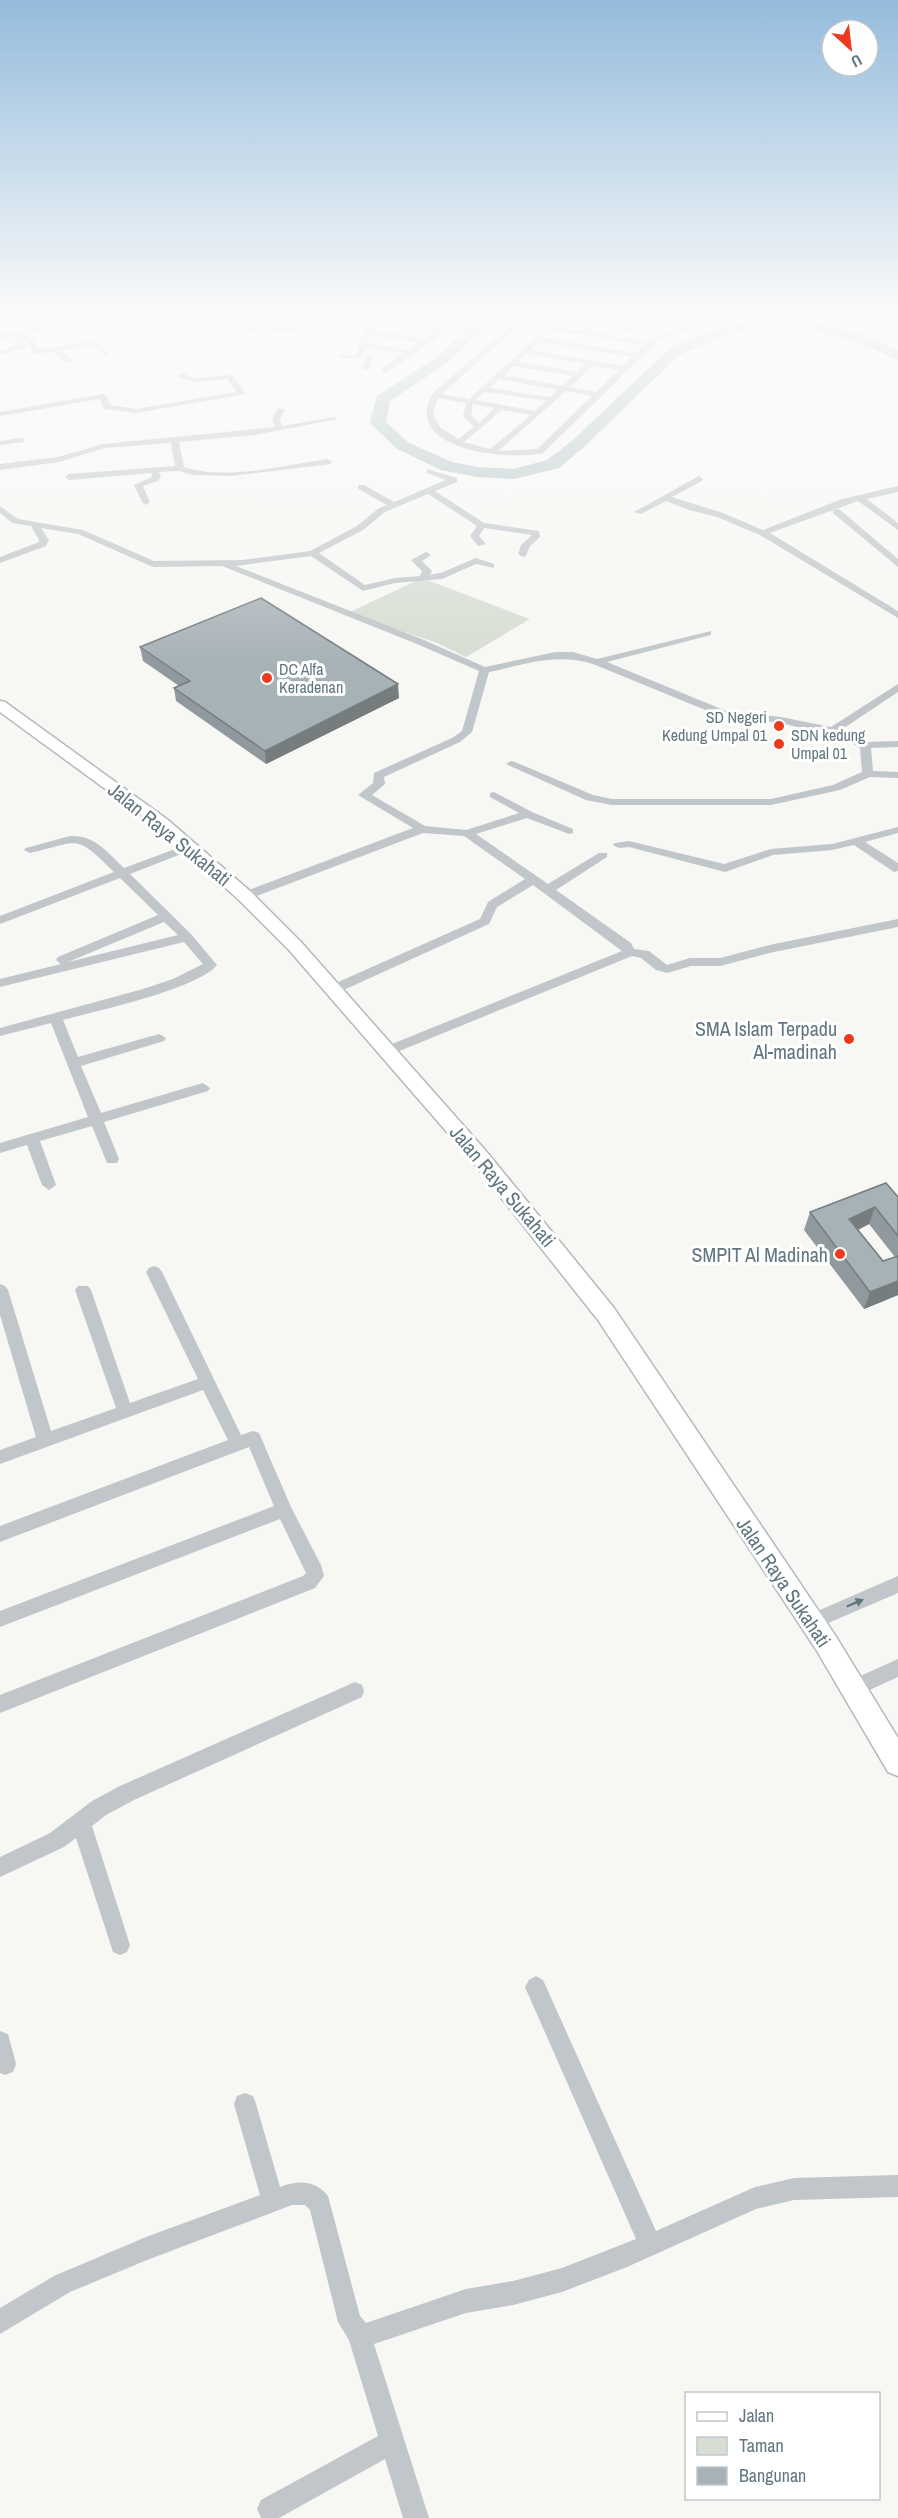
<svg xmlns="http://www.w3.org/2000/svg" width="898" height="2518" viewBox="0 0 898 2518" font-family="'Archivo Narrow',sans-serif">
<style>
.green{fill:#d7ddd3}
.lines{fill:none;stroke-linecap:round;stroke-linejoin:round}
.river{fill:#b6c6c9;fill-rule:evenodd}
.secondary-casing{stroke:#b2babe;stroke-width:3}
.minor{fill:#c0c6c9;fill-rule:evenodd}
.secondary{fill:#fff;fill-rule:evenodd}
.wall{fill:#90999d;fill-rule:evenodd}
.shaded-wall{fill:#757d7f}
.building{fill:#a7b2b6;stroke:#757d7f;stroke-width:1.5}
.oneway{fill:#617681}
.poi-dot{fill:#ec391f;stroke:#fff;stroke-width:2}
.labels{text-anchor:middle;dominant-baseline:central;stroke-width:6;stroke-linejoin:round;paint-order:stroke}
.far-poi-label{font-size:16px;fill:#617681;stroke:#fff;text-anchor:start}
.street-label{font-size:20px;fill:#617681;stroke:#fff}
.poi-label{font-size:20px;fill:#617681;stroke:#fff;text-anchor:end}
</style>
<rect width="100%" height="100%" fill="#f7f7f4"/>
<path class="green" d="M422,578l108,41 -64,38 -29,-14 -89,-30z"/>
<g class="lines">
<path class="river" d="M481,315h15l-46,46 -60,40 -4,21 23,21 43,19 25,5 37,2 33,-9 26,-20 96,-91 42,-18 50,-13 45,2 61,16 31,14v10l-41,-18 -51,-14 -45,-2 -40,11 -42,18 -94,91 -26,22 -45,11 -37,-2 -36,-7 -44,-21 -27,-26 7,-27 63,-41z"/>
<g class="secondary-casing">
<path id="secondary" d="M0,701l5,1 163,118 83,72 50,50 185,209 128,157 221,327 63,103v38l-10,-4 -71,-121 -219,-331 -126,-159 -183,-211 -50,-50 -83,-74 -156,-114z"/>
</g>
<path class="minor" d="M97,315h103l-15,2 7,16 -4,2 -4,-2 -7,-16h-64l-34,4 -52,12 13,16 54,-8 14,11 -3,4 -13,-11 -31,6 13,10 -7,2 -14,-11 -18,2 -15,-19 7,12 -27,8v-4l19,-7 -6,-8 -13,3v-4z
M223,315l17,1 11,13 39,-1 3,-13h7l-4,17 -48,1 -10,-12z
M354,315h7l10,15 54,9 11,-10 -56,-11 4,-2 56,10 13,-11h8l-31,28 -45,30h-3v-4l20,-16 -36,-6 -4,11h-20l-4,-2 18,-2 8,-22zM371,335l49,7 -13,8 -40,-7z
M523,315h8l-89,79 27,5 92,-84h8l-12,12 25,4 15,-16h7l-15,17 59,10 62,-27h10l-63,27 -114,111c-35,8 -143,-3 -110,-60zM553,330l91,15 -8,8 -92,-15zM540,342h1l91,15 -9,9 -92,-16zM527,354l58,10 -8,8 -59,-10zM514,366l59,10 -11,10 -58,-11zM593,366l26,4 -23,22 -26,-5zM499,379h1l58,11 -8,7 -60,-9zM566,391l26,5 -55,53 -39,2zM485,392h1l60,9 -11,10 -59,-11zM438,398l28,5 -3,13 11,11 -16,12 -18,-12 -7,-13zM473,404l21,4 -15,15 -8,-8zM502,410l29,5 -41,34 -26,-7z
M659,315h10l-41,16 -7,-2z
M367,354l7,2 -4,12 -4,2 -4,-2z
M182,373l12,5 38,-3 14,19 -110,19 -32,-4 -4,-10 -100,17v-4l103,-18 4,2 3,9 26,4 101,-17 -10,-13 -34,3 -14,-5 -1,-2z
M278,408l7,2 -5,9 2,7 52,-9 4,2 -83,16 -76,7 5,25c41,14 101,-2 144,-8l4,3 -1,2 -101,12 -37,-1 -14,-4 -20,1 2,5 -3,4 -15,5 7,16 -4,3 -4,-3 -8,-17 18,-8 -1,-4 -82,7 -4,-3 4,-3 106,-8 -4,-23 -67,5 -45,14 -59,8v-6l58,-7 45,-13 172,-17 -3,-8z
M21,438h3v4l-24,3v-4z
M427,469l30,9v4l-22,9 49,32 55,8 1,6 -10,9 -4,10 -3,1 -5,-3 3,-9 11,-10 -48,-7 -5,8 7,8 -8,2 -8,-10 7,-10 -49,-32 -43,18 -22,18 -44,23 46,32 30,-7 25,-2 2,-5 -11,-11 15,-8 5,3 -9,6 10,10 -2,4 13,-3 33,-14 18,6v4l-18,-4 -34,15 -47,4 -32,8 -52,-35 -75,10 188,74 61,27 70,-15h18l24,7 114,-28v4l-104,27 119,49 55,6 50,10 67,-43v8l-57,38 25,12 32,-1v6l-27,1 2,23 25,1v6l-28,-1 -30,13 -69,15h-159l-26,-5 -80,-36 5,-3 4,1 78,33 19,4h159l62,-14 29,-13 -2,-24 -12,-8 -67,-17 -61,-7 -127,-52c-38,-11 -66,0 -104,8l-17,60 -12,10 -76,35 1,7 -13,11 53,31 41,4 53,-17 -29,-16v-4l4,-1 38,20 41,17v4l-4,1 -42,-16 -51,16 72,50 51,-31h8v4l-51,33 75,53 3,6 15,2 18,14 23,-7h30l54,-14 124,-25v8l-124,25 -54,14h-29l-24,7 -11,-3 -15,-12 -9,-2 -240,98h-10l-2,-3 2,-3 240,-97 -89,-66 -36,22 -8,17 -152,69h-10l-1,-3 1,-3 153,-68 8,-17 37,-23 -61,-43 -41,-3 -174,66 -4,1 -6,-4 2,-3 172,-65 -55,-33 15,-12 1,-10 78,-35 10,-7 17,-60 -62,-27 -195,-78 -69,1 -75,-33 -37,-6 8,12 -3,6 -46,17v-6l39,-15v-2l-8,-14 -19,-3 -12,-10v-7l18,13 65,11 71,31 88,-1 68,-9 47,-25 22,-18 8,-3 -29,-16v-4h6l30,17 52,-22 -19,-7z
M699,476l4,3 -1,2 -30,16 51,16 40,17 79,-31 56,-13v6l-31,7 31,24v7l-40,-29 -88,32 128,78v7l-138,-83 -43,-18 -28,-7 -23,-9 -25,13 -7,-2z
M833,509h6l59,50v8l-65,-54z
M898,827v6l-33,9 33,21v8l-4,1 -40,-27 -22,5 -59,5 -48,17 -96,-25 -10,1 -6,-3 2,-2 14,-2 95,23 47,-15 61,-5z
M70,836c25,-1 37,16 54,32l62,-23h8v4l-64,25 61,60 26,31c-19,24 -121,46 -154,55l15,37 81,-23 7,4 -2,3 -83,25 20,47 102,-30 7,5 -2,3 -104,31 15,37 -2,4h-10l-15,-37 -52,15 16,44 -7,5 -7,-5 -15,-40 -27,8v-10l88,-26 -37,-94 -51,13v-8l143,-39 30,-10 30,-15 -19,-22 -184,45v-8l61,-15 -5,-4 2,-3 100,-42 -38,-37 -120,46v-8l114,-44c-39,-39 -34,-31 -84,-19l-6,-3 2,-2zM164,922l14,13 -110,27z
M154,1266l5,2 3,4 79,163 12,-4 6,2 32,74 30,58 3,11 -9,12 -315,125v-18l303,-119 3,-3 -26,-54 -280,108v-16l274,-105 -25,-59 -249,95v-16l228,-86 -25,-50 -203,74v-14l36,-13 -36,-122v-31l5,2 3,4 43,141 65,-23 -41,-118 3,-4h10l3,4 39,113 68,-24 -52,-107 3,-4z
M898,1576v17l-86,37 -6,-2 -3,-6 3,-6z
M898,1659v18l-44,20 -7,-3 -2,-6 2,-6z
M355,1682l7,3 2,6 -2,6 -228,103 -28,15 -14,11 38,119 -3,7 -7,3 -7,-3 -37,-114 -12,9 -64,30v-20l50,-24 42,-32 28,-15z
M536,1976l7,4 113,251 99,-44 39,-9 104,-3v22l-104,3 -38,9 -129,58 -65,25 -49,13 -47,8 -92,31 55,174h-26l-18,-59 -106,59h-18l-4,-9 4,-9 117,-64 -29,-96 -11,-18 -28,-112 -5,-5h-13l-145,55 -77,32 -70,42v-26l54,-32 92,-39 114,-42 -26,-91 3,-8 8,-3 8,3 3,8 24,83c18,-7 35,-7 48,9l32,120 6,7 100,-34 47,-8 49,-13 74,-29 -111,-252 4,-7z
M0,2031l8,3 8,30 -3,8 -8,3 -5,-2z"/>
<use href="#secondary" class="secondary"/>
</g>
<path class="wall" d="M140,647l259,51 -133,66 -90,-63 -2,-13 5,-2 -36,-25z
M898,1197v98l-34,14 -60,-79 6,-18zM869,1224l26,33 -12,4 -25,-31z"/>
<path class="shaded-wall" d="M398,684l1,14 -133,66 -1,-13z
M875,1207l-6,17 -25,13 5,-18z
M898,1281v14l-34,14 6,-17z"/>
<path class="building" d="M261,598l137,86 -133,67 -91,-63 16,-7 -50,-34z
M886,1183l12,14v39l-23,-29 -26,12 34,42 15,-5v25l-28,11 -60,-80z"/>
<defs><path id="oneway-solid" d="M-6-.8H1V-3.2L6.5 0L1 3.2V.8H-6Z" transform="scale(1.5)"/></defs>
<use class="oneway" href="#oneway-solid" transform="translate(855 1603) rotate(-23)"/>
<linearGradient id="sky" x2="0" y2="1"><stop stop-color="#94bbdc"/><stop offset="0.47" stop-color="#fbfbfa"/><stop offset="1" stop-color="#fbfbfa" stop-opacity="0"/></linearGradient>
<rect width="898" height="667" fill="url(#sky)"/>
<g class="poi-dot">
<circle cx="267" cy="678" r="6"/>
<circle cx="779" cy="726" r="6"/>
<circle cx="779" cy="744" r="6"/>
<circle cx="849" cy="1039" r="6"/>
<circle cx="840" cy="1254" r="6"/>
</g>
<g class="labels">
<g class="far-poi-label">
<text x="279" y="669">DC Alfa<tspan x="279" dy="18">Keradenan</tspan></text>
<text x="767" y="717" text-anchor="end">SD Negeri<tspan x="767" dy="18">Kedung Umpal 01</tspan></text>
<text x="791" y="735">SDN kedung<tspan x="791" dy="18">Umpal 01</tspan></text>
</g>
<g class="street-label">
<text transform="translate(170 834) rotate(39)">Jalan Raya Sukahati</text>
<text transform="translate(503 1186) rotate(50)">Jalan Raya Sukahati</text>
<text transform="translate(784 1582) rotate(56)">Jalan Raya Sukahati</text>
</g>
<g class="poi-label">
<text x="837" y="1028">SMA Islam Terpadu<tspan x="837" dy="23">Al-madinah</tspan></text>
<text x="828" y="1254">SMPIT Al Madinah</text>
</g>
</g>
<rect x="685" y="2392" width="195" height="108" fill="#ffffff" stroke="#c0c8cd" stroke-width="1.5"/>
<rect x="697" y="2412" width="30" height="9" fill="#ffffff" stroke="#c0c8cd" stroke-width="1.5"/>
<text x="739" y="2422" font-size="18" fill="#617681">Jalan</text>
<rect x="697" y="2437" width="30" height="18" fill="#d7ddd3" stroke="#c0c8cd" stroke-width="1.5"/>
<text x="739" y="2452" font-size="18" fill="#617681">Taman</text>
<rect x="697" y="2467" width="30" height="18" fill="#a7b2b6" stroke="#c0c8cd" stroke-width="1.5"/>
<text x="739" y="2482" font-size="18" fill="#617681">Bangunan</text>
<g transform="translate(850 48) rotate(153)"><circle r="28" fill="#ffffff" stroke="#c0c8cd" stroke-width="1.5"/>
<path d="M0-4.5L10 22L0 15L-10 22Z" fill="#ec391f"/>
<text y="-9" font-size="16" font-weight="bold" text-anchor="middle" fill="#617681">U</text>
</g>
</svg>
